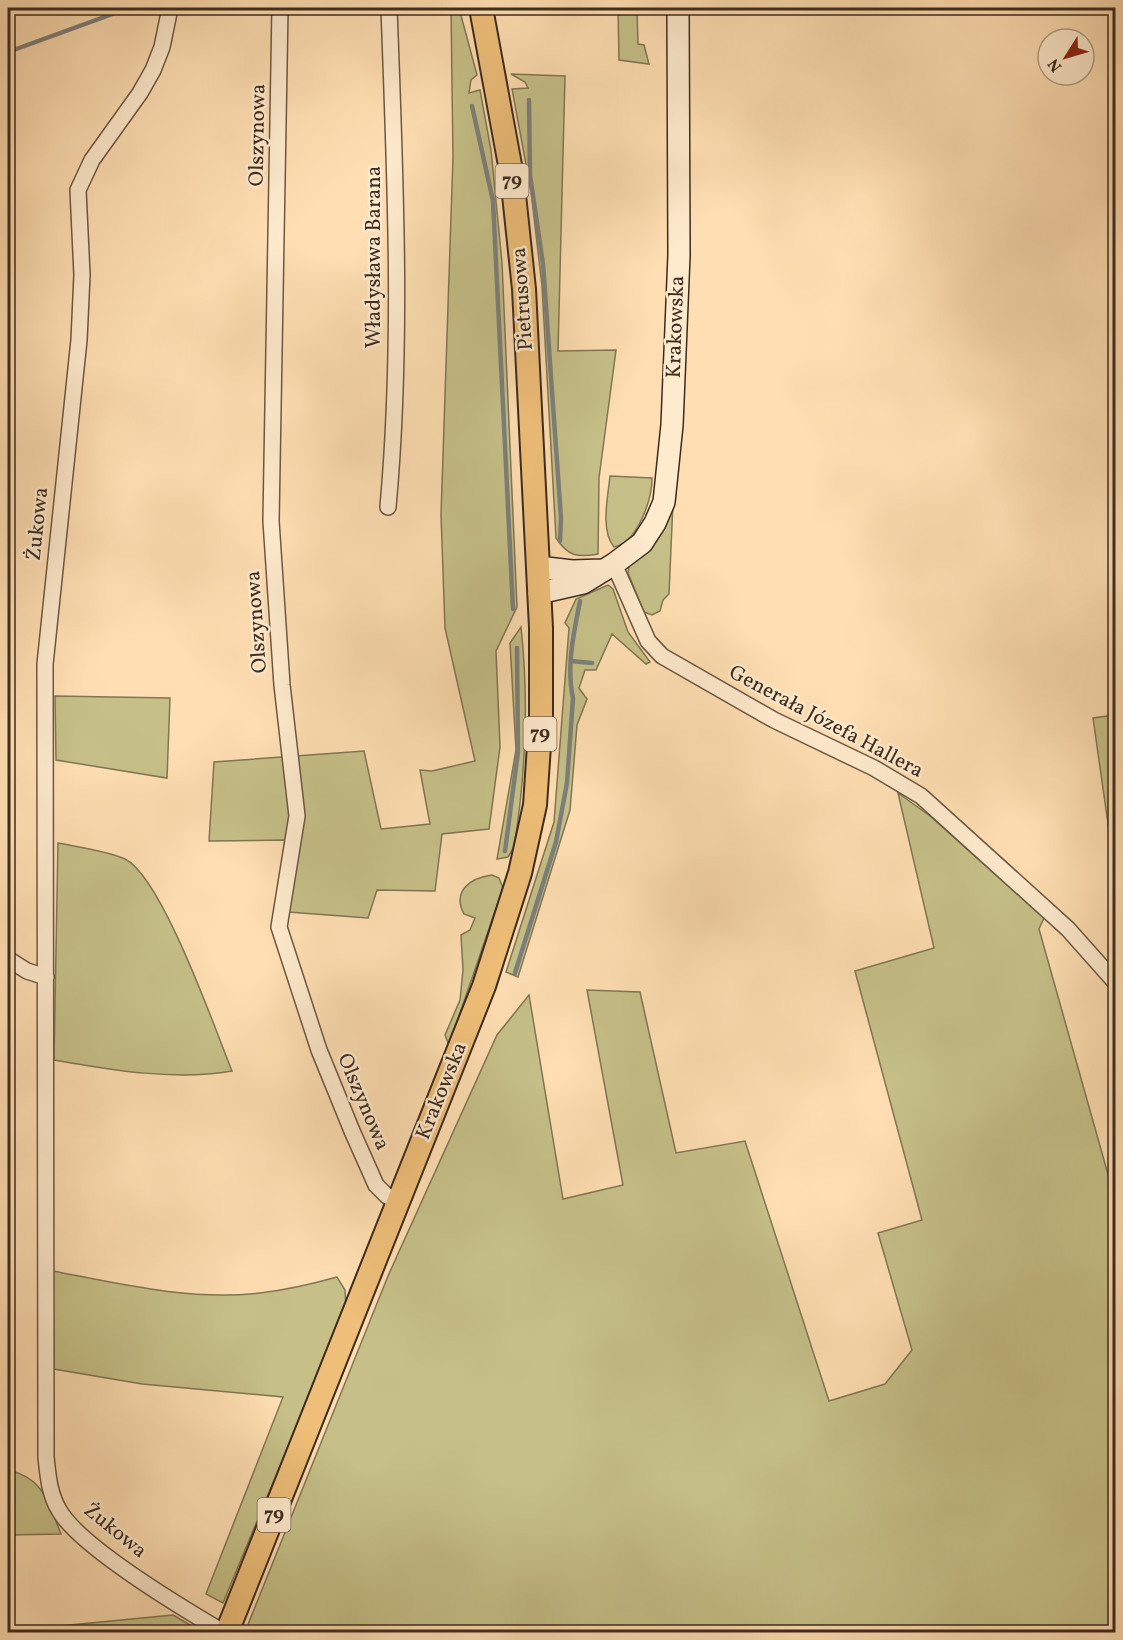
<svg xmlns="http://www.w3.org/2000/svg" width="1123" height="1640" viewBox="0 0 1123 1640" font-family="Vollkorn,serif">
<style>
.green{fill:#c6c088;stroke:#827654;stroke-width:1.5}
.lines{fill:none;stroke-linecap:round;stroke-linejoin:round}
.stream{stroke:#7c807b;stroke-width:4.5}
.street-casing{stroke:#6d5844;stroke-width:18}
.secondary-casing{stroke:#3d2b1f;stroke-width:24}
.primary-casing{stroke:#3d2b1f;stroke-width:26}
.street{stroke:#feeacd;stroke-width:15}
.secondary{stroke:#feeacd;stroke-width:21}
.primary{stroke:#efbf79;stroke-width:22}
.labels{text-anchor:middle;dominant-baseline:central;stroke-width:5;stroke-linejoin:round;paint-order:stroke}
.shield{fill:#feeacd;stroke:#776453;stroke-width:1.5}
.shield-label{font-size:20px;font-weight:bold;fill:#3d2b1f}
.street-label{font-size:21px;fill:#3d2b1f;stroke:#feeacd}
</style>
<rect width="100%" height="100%" fill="#fedeb2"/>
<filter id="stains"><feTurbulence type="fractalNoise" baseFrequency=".00333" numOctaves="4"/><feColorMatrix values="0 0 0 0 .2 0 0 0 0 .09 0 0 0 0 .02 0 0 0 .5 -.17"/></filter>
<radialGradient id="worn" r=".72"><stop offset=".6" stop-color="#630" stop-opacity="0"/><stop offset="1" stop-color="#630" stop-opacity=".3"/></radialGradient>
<path class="green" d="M451,8h8l18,67 -6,5 -2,13 11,-3 11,60 11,113 15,344 -21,44 4,96 -11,82 -47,5 -7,57 -58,-1 -9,28 -93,-7 10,-71 -76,1 5,-79 150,-11 17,78 49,-5 -10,-54 12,1 43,-10 -30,-133 -4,-113 12,-358z
M618,8h19l1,36 6,1 5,19 -30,-4z
M511,74l54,2 -7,275 58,-1 -17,128 -1,76c-21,4 -30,2 -42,-16l-14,-252 -11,-95 -19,-102 16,-1 -3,-6z
M610,476l42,2c0,21 -14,64 -38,69 -14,-17 -6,-50 -4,-71z
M673,502l-4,92 -6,6 -3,11 -8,4 -8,-3 -16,-39 1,-6z
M608,585l5,4 15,43 22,30 -4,2 -34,-30 -16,36h-11l-6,18 8,11 -10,26 -7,85 -52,167 -12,-5 48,-150 15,-194 -4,-5 11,-24z
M521,627c8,74 5,146 -7,220l-6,10 -11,2 19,-109 -6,-107z
M55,696l115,2 -3,80 -111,-18z
M1115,715h1l-1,158 -22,-155z
M898,793l32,23 114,102 -5,11 70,249 6,-3v457h-870l143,-356 109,-241 32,-40 34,204 60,-14 -36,-195 53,2 36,161 69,-12 84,260 56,-17 27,-34 -34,-117 44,-13 -67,-249 79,-23z
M58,843c20,4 50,8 67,16 37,18 90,170 107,212 -58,10 -120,-1 -178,-11z
M492,875l7,3 4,10 -54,157 -4,-10 15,-35 3,-30 -2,-35 9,-5 5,-12 -11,-4c-12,-23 6,-36 28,-39z
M53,1271c67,13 138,30 207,22 26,-3 52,-9 77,-16l8,13 1,17 -123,296 -17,-9 77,-197 -141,-13 -88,-15z
M8,1470c36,8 40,32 53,64l-53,1z
M173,1615l29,17h-194v-1z"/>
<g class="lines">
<path class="stream" d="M8,52l121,-44
M529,100l1,75 13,89 18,254 -1,23
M472,106l21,95 20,408
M571,661l21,2
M505,851l13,-99 -1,-104
M515,973l41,-131 11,-59 6,-85c-7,-32 1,-66 7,-97"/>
<g class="street-casing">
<path id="street" d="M170,8l-8,39 -9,23 -13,23 -48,67 -14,30 4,85 -3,65 -34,324 1,793c2,18 3,36 13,53 20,36 125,99 164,122
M280,8l-9,513 11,164 15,131 -18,111 40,123 33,81 24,54 11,11 11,6
M388,507c15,-166 7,-333 1,-499
M614,564l34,77 14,15 112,64 100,48 47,28 147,133 48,54
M8,959l19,12 19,6"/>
</g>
<g class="secondary-casing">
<path id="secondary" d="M538,567l34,4 30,-1
M539,593l44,-10 31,-19 28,-21 13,-20 9,-21 8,-77 7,-170 -1,-247"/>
</g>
<g class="primary-casing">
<path id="primary" d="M227,1632l257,-646 36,-113 15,-68 6,-89v-88l-17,-339 -12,-113 -31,-168"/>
</g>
<use href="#street" class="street"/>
<use href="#secondary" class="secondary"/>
<use href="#primary" class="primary"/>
</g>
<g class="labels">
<g class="shield">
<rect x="495.5" y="164" width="33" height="34" rx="4.5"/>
<rect x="523.5" y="717" width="33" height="34" rx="4.5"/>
<rect x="257.5" y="1498" width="33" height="34" rx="4.5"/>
</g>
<g class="shield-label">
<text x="512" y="181">79</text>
<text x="540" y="734">79</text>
<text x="274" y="1515">79</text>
</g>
<g class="street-label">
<text transform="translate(258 135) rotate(-89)">Olszynowa</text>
<text transform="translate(374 257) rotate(-90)">Władysława Barana</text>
<text transform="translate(523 299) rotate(-94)">Pietrusowa</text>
<text transform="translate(676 327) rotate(-88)">Krakowska</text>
<text transform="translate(38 524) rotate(-84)">Żukowa</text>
<text transform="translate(257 622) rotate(-94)">Olszynowa</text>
<text transform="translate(826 722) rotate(28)">Generała Józefa Hallera</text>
<text transform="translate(442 1091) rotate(-68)">Krakowska</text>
<text transform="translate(363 1102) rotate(67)">Olszynowa</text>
<text transform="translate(115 1531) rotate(39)">Żukowa</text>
</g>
</g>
<rect width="1123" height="1640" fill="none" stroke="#fedeb2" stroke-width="30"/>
<rect x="9" y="9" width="1105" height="1622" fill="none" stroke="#3d2b1f" stroke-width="3"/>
<rect x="15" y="15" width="1093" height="1610" fill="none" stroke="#3d2b1f" stroke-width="1.5"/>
<g transform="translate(1066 57) rotate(233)"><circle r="28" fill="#feeacd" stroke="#b19e87" stroke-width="1.5"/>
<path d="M0-4.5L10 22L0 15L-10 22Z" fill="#8f2418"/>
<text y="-9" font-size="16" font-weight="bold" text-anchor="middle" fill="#3d2b1f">N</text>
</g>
<rect width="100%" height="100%" filter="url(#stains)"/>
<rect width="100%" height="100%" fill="url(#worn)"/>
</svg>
